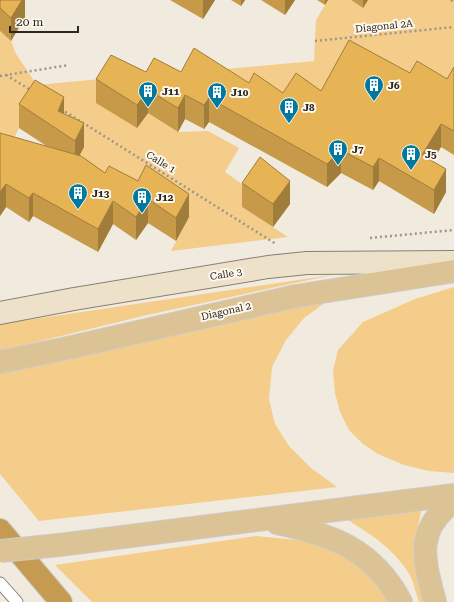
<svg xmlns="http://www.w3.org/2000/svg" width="454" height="602" viewBox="0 0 454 602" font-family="'Roboto Serif',serif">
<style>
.green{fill:#f4cd8b}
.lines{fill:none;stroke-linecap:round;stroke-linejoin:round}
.lane-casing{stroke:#878076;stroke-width:13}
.secondary-casing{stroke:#878076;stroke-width:24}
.primary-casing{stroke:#cccbca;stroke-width:24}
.highway-casing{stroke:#cccbca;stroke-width:24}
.path{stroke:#9b968d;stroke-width:2.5;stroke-dasharray:2 3;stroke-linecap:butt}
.lane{stroke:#fff;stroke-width:11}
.secondary{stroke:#ede1ca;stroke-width:22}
.primary{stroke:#dcc396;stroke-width:22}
.highway{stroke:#c49b50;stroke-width:22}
.primary-bridge-casing{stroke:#cccbca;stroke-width:24;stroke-linecap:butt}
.primary-bridge{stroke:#dcc396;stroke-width:22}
.wall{fill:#c69a49}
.shaded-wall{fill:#a17d3c}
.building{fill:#e6b355;stroke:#a17d3c}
.labels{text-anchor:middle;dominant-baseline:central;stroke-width:4;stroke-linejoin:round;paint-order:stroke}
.street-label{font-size:10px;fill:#292722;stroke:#fff8ec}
.poi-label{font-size:10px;font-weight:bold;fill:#292722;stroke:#fff8ec;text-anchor:start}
</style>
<rect width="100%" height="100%" fill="#f1eade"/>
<path class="green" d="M328,0h23l12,8 5,-8h86v90l-97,26 -163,-44 120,-11 2,-41z
M0,31l11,10 5,13 21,31 74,-7 37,35 30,19 30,-1 31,17 -14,24 27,19 -10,16 46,30 -117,14 18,-34 -93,-27 -60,-87 -17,25 -15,30 -4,-1z
M332,275l-185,40 -147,36v-27z
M454,287v186l-25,-2 -25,-6 -26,-11 -15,-10 -14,-14 -9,-18 -5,-19 -2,-23 5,-20 25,-28 52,-23z
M330,299l-26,19 -18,22 -14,27 -3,32 6,25 14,22 22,22 26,19 -298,34 -39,-47v-103z
M421,511l-8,42 12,49h-6c-3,-8 -5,-19 -9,-27 -16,-26 -37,-39 -62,-55z
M256,536l41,4 31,5 45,30 15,27h-296l-37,-37z"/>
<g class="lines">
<g class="lane-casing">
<path id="lane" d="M0,583l17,19"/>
</g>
<g class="secondary-casing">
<path id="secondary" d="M0,313l74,-14 194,-32 39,-4 147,-1"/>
</g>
<g class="primary-casing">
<path id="primary" d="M0,362l63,-13 233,-53 158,-25
M277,523c56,12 96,26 124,79
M59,545l395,-50
M435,602c-11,-42 -21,-72 19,-101"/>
</g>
<g class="highway-casing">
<path id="highway" d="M0,530l61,72"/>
</g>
<path class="path" d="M451,0l3,2
M315,41l139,-14
M6,75l26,16
M0,76l69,-11
M61,109l215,135
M370,238l84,-8"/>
<use href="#lane" class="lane"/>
<use href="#secondary" class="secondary"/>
<use href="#primary" class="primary"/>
<use href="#highway" class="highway"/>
<g class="primary-bridge-casing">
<path id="primary-bridge" d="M0,551l59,-6"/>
</g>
<use href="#primary-bridge" class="primary-bridge"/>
</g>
<path class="wall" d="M0,0h25v17l-14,24 -11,-10z
M170,0h45l-12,19z
M231,0h14l-4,6z
M261,0h34l-10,15z
M317,0h11l-3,5z
M351,0h17l-5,8z
M454,67v88l-13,-8 -8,14 13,31 -12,22 -55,-33 -6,9 -32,-17 -14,14 -118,-65 -5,7 -19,-10 -7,13 -30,-19 -11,15 -41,-25v-24l50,-7h35l68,11 34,10 38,-2 89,-18 37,6z
M19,104l45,10 20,33 -5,9 26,17 84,44 -13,24 -28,-18 -12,17 -23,-16 -15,28 -65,-36 -4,6 -23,-15 -6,9v-83l48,14 -29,-19z
M242,183l48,21 -17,23 -31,-20z"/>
<path class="shaded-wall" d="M22,0h3v17l-14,24v-23z
M203,0h12l-12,19z
M241,0h4l-4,6z
M285,0h10l-10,15z
M325,0h3l-3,5z
M363,0h5l-5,8z
M148,90v23l-11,15v-23z
M185,95v24l-7,13v-24z
M64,97v23l-6,-9z
M209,98v24l-5,7v-24z
M84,123v24l-9,17v-23z
M441,124v23l-19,31v-23z
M341,150v23l-14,14v-23z
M379,158v23l-6,9v-23z
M446,169v23l-12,22v-24z
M290,181v23l-17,23v-23z
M6,184v23l-6,9v-24z
M33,193v23l-4,6v-24z
M189,194v23l-13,24v-23z
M148,199v24l-12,17v-23z
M113,201v23l-15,28v-23z"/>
<path class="building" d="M0,0h22l-11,18 -11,-10z
M349,40l61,33 7,-12 30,18 7,-12v64l-13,-7 -19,31 24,14 -12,21 -55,-32 -6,9 -32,-17 -14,14 -118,-66 -5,7 -19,-10 -7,13 -30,-18 -11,15 -41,-26 15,-24 35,17 8,-14 27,14 13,-24 55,35 5,-10 29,20 13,-20 25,18z
M35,80l29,17 -6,14 26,12 -9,18 -56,-37z
M0,133l81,23 24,17 4,-7 29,15 8,-16 43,29 -13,24 -28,-19 -12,18 -23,-16 -15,28 -65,-36 -4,5 -23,-14 -6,8z
M260,157l30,24 -17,23 -31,-21z"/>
<defs>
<g id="building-pin" transform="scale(1)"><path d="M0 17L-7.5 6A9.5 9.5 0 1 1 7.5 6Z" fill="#0078a0" stroke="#fff8ec"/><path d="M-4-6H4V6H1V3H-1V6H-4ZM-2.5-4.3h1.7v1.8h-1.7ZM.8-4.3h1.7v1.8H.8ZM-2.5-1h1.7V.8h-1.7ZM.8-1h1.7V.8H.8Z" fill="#fff"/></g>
</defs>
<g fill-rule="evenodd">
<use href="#building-pin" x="374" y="85"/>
<use href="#building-pin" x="148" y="91"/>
<use href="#building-pin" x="217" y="92"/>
<use href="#building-pin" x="289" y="107"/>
<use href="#building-pin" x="338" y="149"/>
<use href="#building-pin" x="411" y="154"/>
<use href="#building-pin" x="78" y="193"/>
<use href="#building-pin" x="142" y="197"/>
</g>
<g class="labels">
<g class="street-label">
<text transform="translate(384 26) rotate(-6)">Diagonal 2A</text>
<text transform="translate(161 162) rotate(32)">Calle 1</text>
<text transform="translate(226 274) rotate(-9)">Calle 3</text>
<text transform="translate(226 311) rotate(-13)">Diagonal 2</text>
</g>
<g class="poi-label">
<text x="388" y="85">J6</text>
<text x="162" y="91">J11</text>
<text x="231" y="92">J10</text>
<text x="303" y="107">J8</text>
<text x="352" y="149">J7</text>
<text x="425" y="154">J5</text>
<text x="92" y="193">J13</text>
<text x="156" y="197">J12</text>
</g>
</g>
<path d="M10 26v6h68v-6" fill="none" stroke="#292722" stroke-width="2"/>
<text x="16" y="26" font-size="12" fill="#292722" stroke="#fff8ec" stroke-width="3" paint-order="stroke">20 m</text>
</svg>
